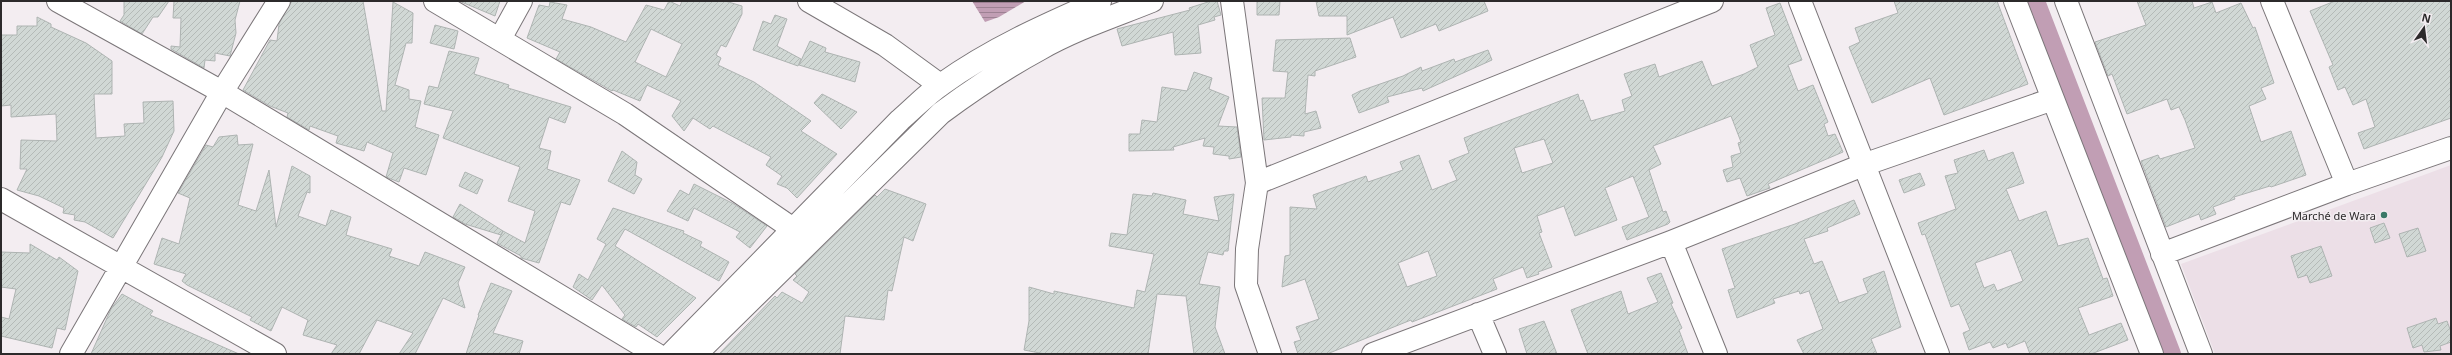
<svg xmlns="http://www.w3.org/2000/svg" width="2452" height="355" viewBox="0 0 2452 355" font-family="'Noto Sans',sans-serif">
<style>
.built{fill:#ecdfe7}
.water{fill:url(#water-rules)}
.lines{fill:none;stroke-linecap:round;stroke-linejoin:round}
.canal{stroke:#c19eb4;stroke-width:18}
.building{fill:url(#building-hatch);stroke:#aeb4b2;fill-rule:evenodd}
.minor-casing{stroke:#7b7679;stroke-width:24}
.minor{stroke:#fff;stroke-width:22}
.poi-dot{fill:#3a7a68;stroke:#f3edf1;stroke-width:1.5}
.labels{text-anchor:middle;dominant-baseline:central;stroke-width:3;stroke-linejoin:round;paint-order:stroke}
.poi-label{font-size:11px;fill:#2c2a2b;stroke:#f3edf1;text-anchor:end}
</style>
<defs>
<pattern id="water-rules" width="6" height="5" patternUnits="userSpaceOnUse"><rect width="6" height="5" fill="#c19eb4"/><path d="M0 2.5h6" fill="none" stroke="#9d8193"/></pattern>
<pattern id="building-hatch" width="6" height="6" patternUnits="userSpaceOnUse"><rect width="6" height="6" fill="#d1d8d5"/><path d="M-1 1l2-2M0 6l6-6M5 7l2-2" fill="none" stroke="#b4bab7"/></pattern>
</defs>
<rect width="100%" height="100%" fill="#f3edf1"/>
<path class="built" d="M2451,165v189h-236l-34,-90z"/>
<path class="water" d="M972,1h54l-27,16 -14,5z"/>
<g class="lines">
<path class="canal" d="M2036,1l136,353"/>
</g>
<path class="building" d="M124,1h45l-11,16h-5l-11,17 -22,-13 4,-6z
M174,1h66l-5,19 1,13 -6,23 -15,-3v8l-10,-1 -1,8 -33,-19v-3l9,1 1,-29h-8z
M291,1h72l19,110h4l7,-109 20,11 -1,30h-6l-11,42 14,5v9l12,2 -6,26 24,8 -13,40 -22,-7 -5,14 -8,-3 -5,-2 7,-24 -26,-11 -3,9 -28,-8 2,-7 -28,-10 -1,4 -22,-13 1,-4 -18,-7 -27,-16 27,-50 7,1 2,-17z
M459,1h41l-5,15z
M669,1l11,5 2,-5h43l17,5v8l-16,33 -5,-2 -5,10 5,3 -3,7 36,17 57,39 -10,10 36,23 -40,44 -10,-10 -10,-4 5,-8 -16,-11 5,-8 -58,-31 -3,3 -17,-11 -9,13 -12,-15 9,-15 -34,-16 -7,16 -27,-11 -1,1 -56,-32 4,-7 -33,-14 12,-33 10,2 1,-5 17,3 -5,14 29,8 35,15 20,-37 18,5zM651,29l31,15 -16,33 -31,-15z
M1211,1h6l4,14 -7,2 1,3 -17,5 3,28 -26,2 -2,-23 -51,14 -5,-17 73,-19 -1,-2z
M1257,1h23l-1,14h-22z
M1316,1h168l4,10 -49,20 -3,-7 -35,14 -8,-21 -46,18v-19h-28z
M1894,1h103l31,83 -84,31 -14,-37 -58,25 -23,-56 11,-5 -5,-14 43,-15z
M2137,1h55l2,7 18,-6 4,11 25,-10 12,25 2,-1 19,56 -13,5 5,11 -17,7 12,36 30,-11 15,44 -35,12 -1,-1 -36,11 1,2 -22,8 3,7 -15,6 -2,-6 -33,13 -25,-66 17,-6 2,4 35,-11 -10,-28 -6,-13 -8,3 -4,-11 -40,15 -15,-40 -4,2 -13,-34 51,-17z
M2335,1h116v117l-87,31 -6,-16 17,-6 -9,-28 -13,6 -8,-18 -7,3 -9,-23 4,-2 -23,-54z
M1780,3l22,57 -14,5 10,26 15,-6 15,37 -4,2 4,12 7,-2 8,18 -75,32 2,4 -23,8 -7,-18 -13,4 -4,-12 10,-3 -2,-11 10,-3 -3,-10 3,-1 -10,-26 -78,30 8,18 -12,6 14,42 3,-1 4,11 -2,2 -41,16 -5,-13 27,-10 -16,-41 -28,12 12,32 -42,16 -11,-30 -27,10 5,16 -3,1 13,34 -14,5 1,2 -12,4 -4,-11 -30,12 4,10 -85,33 -1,-2 -84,34h-29l-4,-12 7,-2 -5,-13 23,-8 -14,-40 -23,8 3,-31 5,-1v-48l27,2 -4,-14 53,-19 2,6 35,-12 -3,-8 19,-7 13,35 25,-10 -8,-19 20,-8 -5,-15 114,-44 2,7 3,-1 8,21 34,-10 -3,-11 10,-4 -8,-22 31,-10 4,13 43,-16 10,25 32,-12 14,-7 -8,-22 25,-10 -9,-27zM1544,139l9,24 -31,10 -8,-25zM1428,251l9,25 -30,11 -9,-24z
M775,15l12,4 -10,27 24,13 -3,7 -45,-16 10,-29 8,3z
M37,17l14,7v3l35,16 26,18v33h-18l2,44 29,-2 -1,-12 20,-1 -1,-21 30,-1 1,30 -12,26 -49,81 -28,-16 -11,-2 1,-5 -12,-2 1,-5 -25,-12 -22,-6 10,-21h-7l1,-29 36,1 -1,-27 -45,3v-12l-10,1v-71h16v-9h20z
M435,25l23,6 -4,18 -24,-6z
M1350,38l6,19 -41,14v5l-7,-1 -3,39 11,-3 5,17 -17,4v4l-13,-1v2l-27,3 -2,-42h23l3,-26 -15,-1 3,-31z
M810,41l16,7 -1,4 35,10 -5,20 -56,-17z
M1488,50l4,10 -69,31 -1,-3 -35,9 2,5 -30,11 -7,-18 8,-4 43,-15 18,-9 1,4 32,-12 1,3z
M449,51l30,7 -5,16 35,11 -1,3 63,19 -6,16 -16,-6 -10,31 12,3 -4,18 33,11 -10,25 -9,-3 -22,61 -18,-5v-2l-24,-13 6,-12 22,12 10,-32 -27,-10 12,-34 -77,-29 10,-27 -29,-7 5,-18 9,2z
M1194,72l18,6 -3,11 20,8 -11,29 19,1 4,30 -12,2v-3l-16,-2 1,-7 -11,-1 2,-8 -32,9 1,3 -45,1v-17h11l2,-14 15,2 5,-35 25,4z
M822,94l35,18 -16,17 -27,-26z
M237,135l1,10 15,-1 -15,61 18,6 13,-41 7,57 16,-61 18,10v17l-3,-1 -9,24 28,10 5,-16 20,7 -5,18 46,14 -3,7 30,10 6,-14 40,15 -7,16 7,25 -22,-10 -28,56h-16l14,-21 -36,-13 -18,34h-28l6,-9 -34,-10 5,-15 -26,-13 -11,24 -21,-11 2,-3 -65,-32 -5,-4 4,-7 -32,-10 8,-26 17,6 11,-46 -12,-5 28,-48 7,2 6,-10z
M1984,150l4,11 25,-9 11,31 -18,6 13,32 27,-10 12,35 30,-8 15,41 4,-1 6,18 -35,12 11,27 32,-12 7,17 -37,14h-61l-5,-13 -17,7 -2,-5 -13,5 -3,-6 -21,8 -6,-17 7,-3 -11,-26 -8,3 -26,-73 -3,1 -4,-12 38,-14 -11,-33 13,-3 -4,-13zM2011,250l12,31 -26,10 -3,-7 -10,4 -9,-25z
M622,151l15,11 -2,13 7,4 -8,15 -26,-13z
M465,172l18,8 -6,14 -18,-8z
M1920,173l5,12 -21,8 -5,-13z
M694,184l40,20 33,22 -17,22 -14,-11 4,-5 -46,-24 -6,13 -21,-10 13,-21 9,5z
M885,189l41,15 -13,37 -9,-4 -12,54 -4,-1 -4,30 -39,-4 -5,38h-121l56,-58 2,2 5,-6 20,11 7,-11 -16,-12 4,-4 -2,-2 80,-79 2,2z
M1153,193l33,7 -3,14 36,7 -5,-24 20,-3 -6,57h-4l-1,4 -15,-3 -9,32 21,3 -5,40 10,27h-31l-8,-58 -29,-2 -9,60h-103l-21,-4 5,-29v-34l25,7v-3l80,17 3,-18 8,2 9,-38 -45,-8 2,-13 16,2 6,-41 19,2z
M1854,200l6,14 -33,14 1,3 -24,8 10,25 8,-3 17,42 29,-10 -5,-14 21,-8 17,56 -30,12 6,15h-73l-7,-14 26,-11 -14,-38 -9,3 -1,-3 -26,8 2,4 -38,15 -9,-28 7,-2 -13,-39 73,-25z
M460,204l43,27 -2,4 -36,-11 -12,-7z
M613,208l71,23 -1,2 19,9 -2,4 29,16 -10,19 -94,-52 -10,17 81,52 -39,39 -19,-13 -2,3 -14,-8 3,-4 -23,-30 -10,15 -19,-13 6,-13 9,6 18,-36 -9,-5z
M2384,223l6,15 -15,5 -5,-15z
M2418,228l8,23 -19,6 -8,-23z
M30,244l27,16 2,-3 19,14 -13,59 -8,-2 -5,20 -51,-12v-19l8,2 7,-30 -15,-2v-35l29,1z
M2321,246l11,30 -22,7 -3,-8 -9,3 -7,-22z
M1661,273l12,30 -2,1 11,24 -3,2 9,24h-100l-17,-44 50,-19 7,23 30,-12 -11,-24z
M491,283l21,8 -19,42 30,8 -4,13h-53l13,-39h-1z
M122,294l31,17 -3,4 89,39h-148l20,-45z
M2436,318l2,6 9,-3 4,11v10l-11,4 1,4 -17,2 -2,-7 -9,3 -6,-20z
M1544,321l13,33h-30l-8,-25z"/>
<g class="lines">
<g class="minor-casing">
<path id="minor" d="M58,1l164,91 434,262
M435,1l190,113 168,115
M809,1l76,44 55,40
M1232,1l25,182 -10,66 -1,36 24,69
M1800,1l138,353
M2015,1l137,353
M2066,1l135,353
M2272,1l75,183
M500,39l21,-38
M1257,183l455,-182
M1,199l274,155
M1671,242l45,112
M2162,254l185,-70 104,-36
M1478,314l17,40
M71,354l151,-262 57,-91
M671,354l229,-234c14,-12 27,-26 42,-36 49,-35 103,-59 158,-83
M696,354l245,-241c31,-23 64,-45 99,-64 35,-20 75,-33 112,-48
M1373,354l298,-112 192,-77 190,-66"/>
</g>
<use href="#minor" class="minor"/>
</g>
<circle class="poi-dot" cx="2384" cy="215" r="4"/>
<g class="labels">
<g class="poi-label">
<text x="2376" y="215">Marché de Wara</text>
</g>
</g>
<rect width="2452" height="355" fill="none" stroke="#2c2a2b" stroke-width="4"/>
<g transform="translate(2424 28) rotate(14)" stroke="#f3edf1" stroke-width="3" paint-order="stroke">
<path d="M0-3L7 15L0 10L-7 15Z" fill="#2c2a2b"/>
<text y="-6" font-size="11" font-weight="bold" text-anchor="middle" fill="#2c2a2b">N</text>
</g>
</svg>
